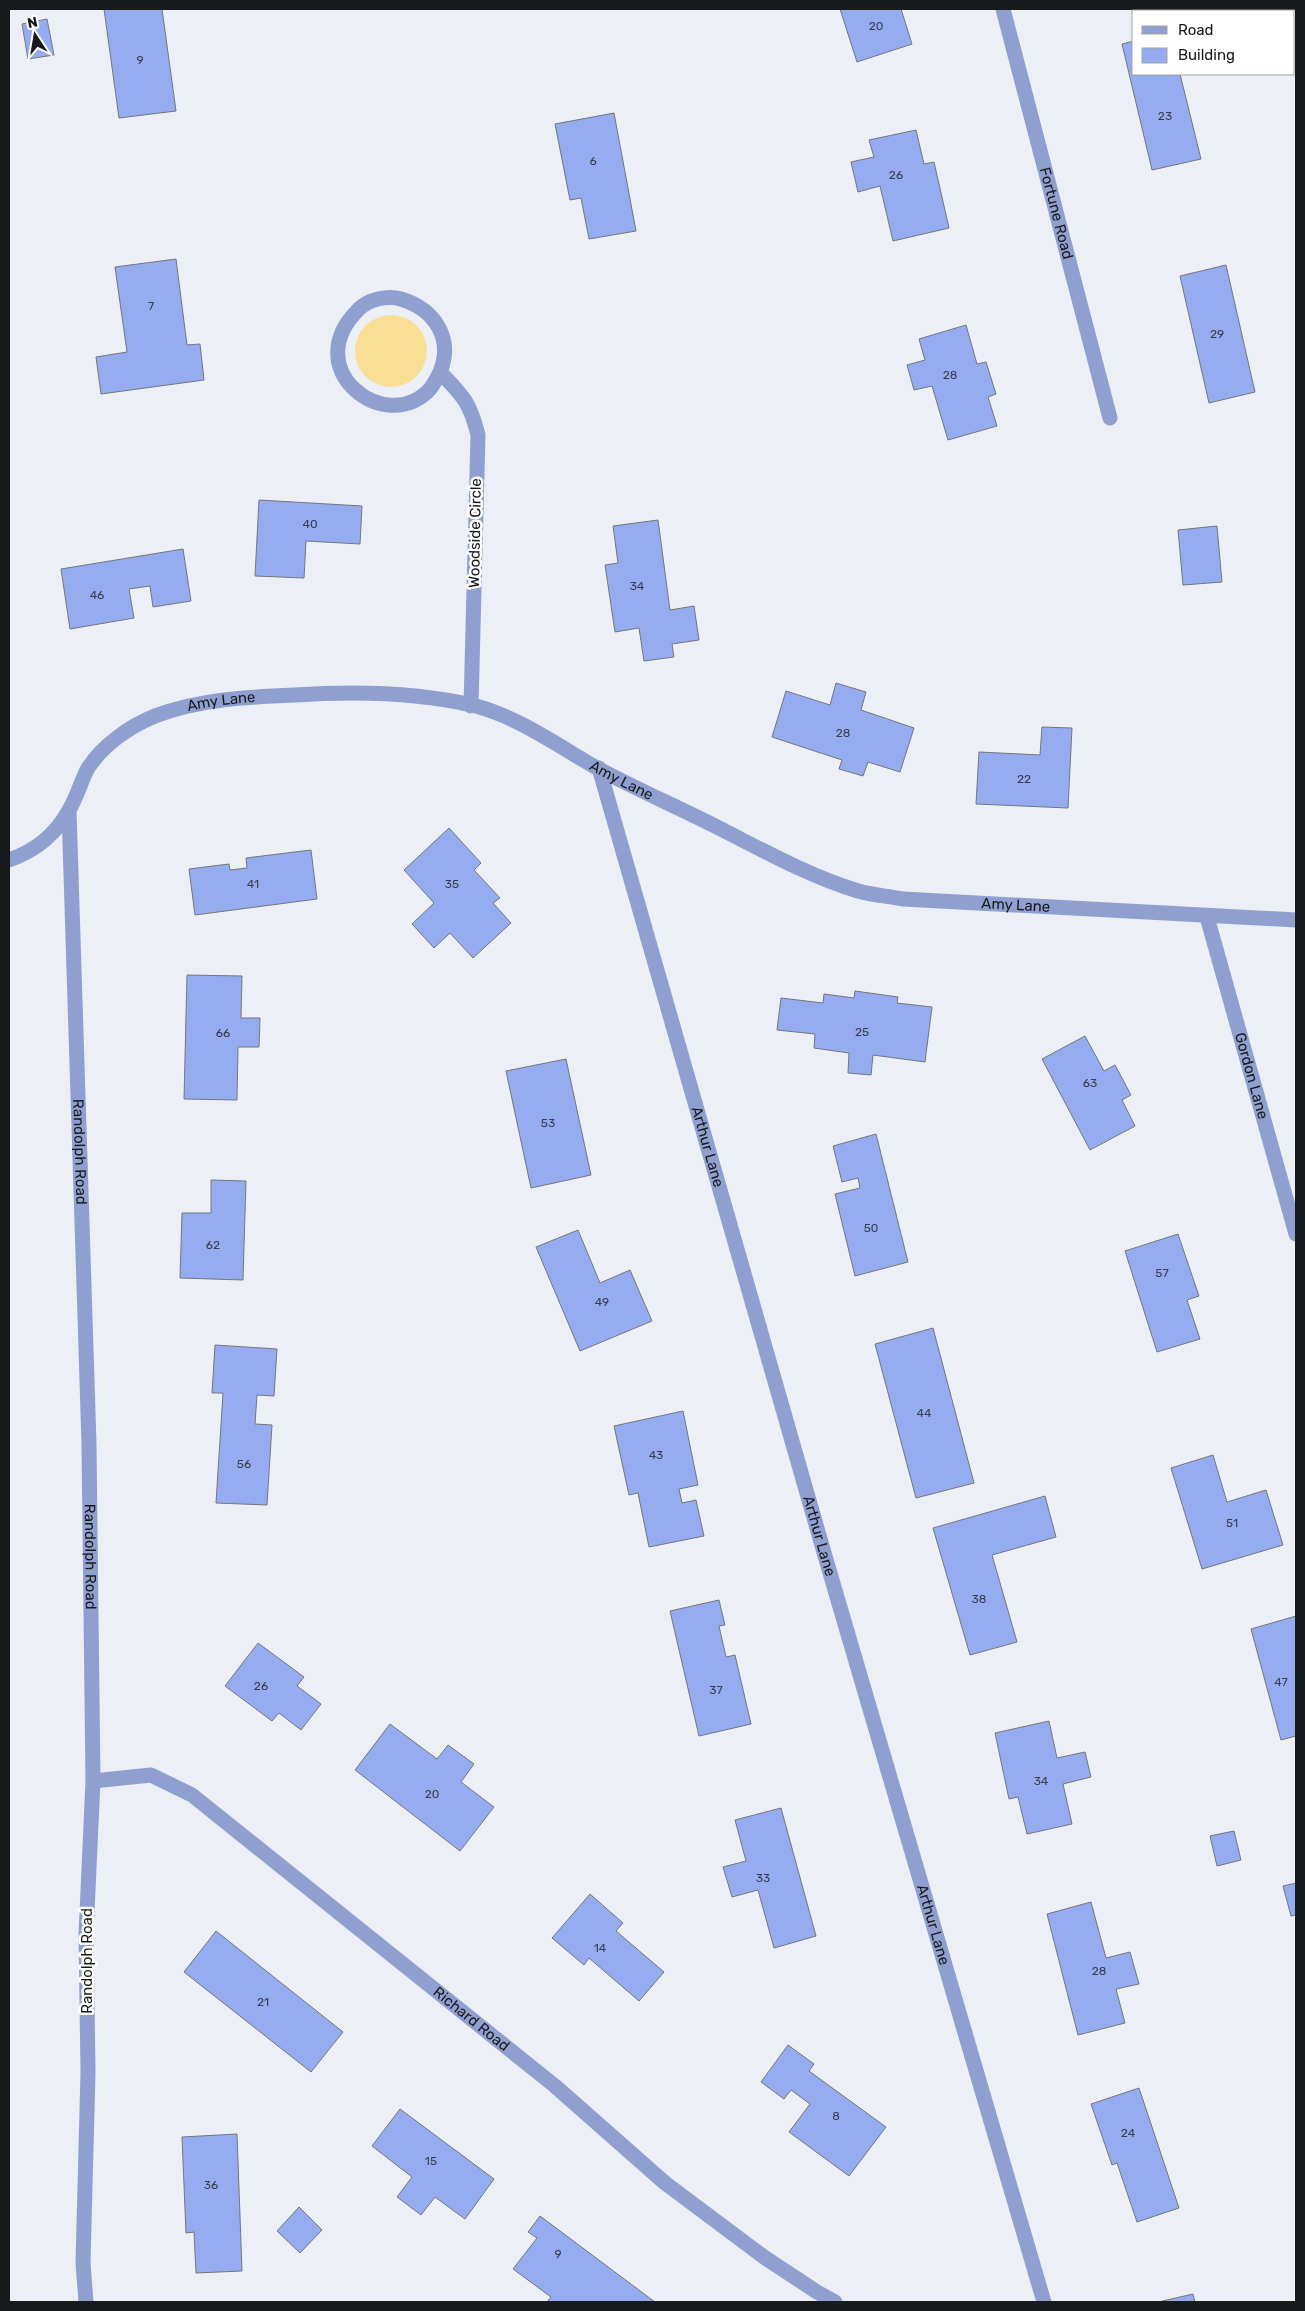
<svg xmlns="http://www.w3.org/2000/svg" width="1305" height="2311" viewBox="0 0 1305 2311" font-family="Rubik,sans-serif">
<style>
.green{fill:#f9df95}
.building{fill:#95acf0;stroke:#74767b}
.lines{fill:none;stroke-linecap:round;stroke-linejoin:round}
.minor{stroke:#8fa0d0;stroke-width:15}
.labels{text-anchor:middle;dominant-baseline:central;stroke-width:5;stroke-linejoin:round;paint-order:stroke}
.number-label{font-size:12px;fill:#373e50}
.street-label{font-size:15px;fill:#18191b;stroke:#fff}
</style>
<rect width="100%" height="100%" fill="#eceff5"/>
<path class="green" d="M355 351a36 36 0 1 1 72 0a36 36 0 1 1-72 0Z"/>
<path class="building" d="M104,9h58l14,102 -57,7z
M840,9h61l11,35 -55,18z
M47,19l7,36 -26,4 -6,-35z
M1134,41v33h46l21,85 -49,11 -30,-126z
M614,113l22,118 -47,8 -8,-41 -11,2 -15,-76z
M916,130l8,34 10,-2 15,66 -56,13 -13,-55 -22,6 -7,-30 23,-5 -5,-17z
M176,259l11,86 13,-1 4,36 -103,14 -5,-37 31,-5 -12,-85z
M1226,265l29,127 -46,11 -29,-127z
M966,325l11,39 9,-2 10,32 -8,3 9,29 -49,14 -16,-54 -18,4 -7,-25 18,-5 -6,-21z
M259,500l103,6 -2,38 -54,-3 -2,37 -49,-2z
M658,520l12,90 24,-4 5,34 -27,4 2,13 -30,4 -5,-33 -24,4 -10,-67 13,-2 -5,-37z
M1217,526l5,56 -39,3 -5,-55z
M183,549l8,52 -38,6 -3,-21 -21,3 5,29 -64,11 -9,-60z
M836,683l30,9 -5,18 53,18 -14,44 -32,-10 -5,14 -24,-7 3,-9 -70,-23 14,-46 44,14z
M1042,727l30,1 -4,80 -92,-4 3,-52 61,3z
M449,828l32,35 -7,7 26,28 -7,5 18,20 -38,35 -23,-25 -16,15 -22,-24 22,-21 -30,-33z
M311,850l6,49 -122,16 -6,-46 40,-5 1,6 17,-2 -1,-10z
M187,975l55,1 -1,42h19l-1,29h-21l-1,53 -53,-1z
M855,991l43,6 -1,6 35,4 -7,55 -52,-7 -2,20 -23,-2 1,-20 -35,-5 1,-14 -38,-4 4,-32 42,5 1,-9 30,4z
M1085,1036l19,35 11,-6 16,30 -9,5 13,26 -45,24 -48,-91z
M566,1059l25,116 -60,13 -25,-117z
M876,1134l32,128 -53,14 -20,-82 25,-6 -2,-10 -16,4 -9,-36z
M211,1180l35,1 -3,99 -63,-2 2,-65h29z
M578,1230l22,53 30,-13 22,51 -72,30 -44,-104z
M1178,1234l21,62 -12,4 13,39 -43,13 -32,-101z
M933,1328l41,155 -58,15 -41,-154z
M215,1345l62,4 -3,47 -17,-1 -2,29 17,1 -5,80 -51,-2 7,-110h-11z
M683,1411l15,74 -19,4 3,14 14,-3 8,36 -55,11 -11,-54 -9,2 -15,-69z
M1213,1455l14,47 39,-12 17,55 -81,24 -31,-101z
M1045,1496l11,41 -64,18 25,87 -47,13 -37,-127z
M719,1600l6,25 -6,1 7,31 9,-2 16,69 -52,12 -29,-125z
M1296,1616v120l-15,4 -30,-111z
M258,1643l46,34 -7,9 24,18 -20,26 -22,-17 -7,8 -47,-35z
M1049,1721l8,37 28,-6 6,25 -28,7 9,40 -45,10 -9,-37 -9,2 -14,-66z
M390,1724l47,35 11,-14 26,19 -13,18 33,25 -34,44 -105,-81z
M781,1808l35,128 -42,12 -16,-58 -26,7 -9,-30 23,-6 -11,-41z
M1234,1831l7,29 -24,6 -7,-30z
M1296,1883v32l-5,1 -8,-30z
M590,1894l33,29 -7,8 48,41 -25,29 -50,-43 -5,7 -32,-27z
M1091,1902l15,56 24,-6 9,32 -23,5 9,34 -47,12 -31,-121z
M216,1931l127,101 -32,40 -127,-100z
M788,2045l26,19 -5,7 77,56 -37,49 -60,-44 21,-28 -19,-14 -7,9 -23,-17z
M1139,2088l40,120 -42,14 -20,-59 -5,2 -21,-61z
M400,2109l94,70 -29,40 -30,-22 -14,18 -24,-18 15,-20 -40,-31z
M237,2134l5,137 -46,2 -2,-41 -8,1 -4,-96z
M299,2207l23,23 -22,23 -23,-22z
M540,2216l115,86h-108l4,-5 -38,-28 24,-31 -9,-6z
M1193,2294l2,8h-37z"/>
<g class="lines">
<g class="minor">
<path id="s1" d="M1003,9l107,409"/>
<path d="M440,372c14,-34 -6,-63 -39,-73 -13,-4 -32,0 -42,10 -62,60 27,128 71,80 4,-5 7,-11 10,-17 23,24 30,30 38,63l-7,271"/>
<path id="s2" d="M599,768l226,788 219,746"/>
<path id="s3" d="M69,811l20,633 4,337 -7,153 2,138 -5,191 3,39"/>
<path id="s4" d="M9,860c26,-9 47,-26 60,-50 8,-13 12,-29 19,-42 15,-23 42,-42 67,-52 45,-17 93,-19 140,-21 60,-4 122,-3 181,11 44,12 82,40 121,62 37,20 76,37 114,56 48,24 95,51 147,67 14,4 30,5 45,8l393,21"/>
<path id="s5" d="M1207,917l89,317"/>
<path id="s6" d="M93,1781l58,-6 41,20 363,291 110,97 99,74 53,35 18,10"/>
</g>
</g>
<g class="labels">
<g class="number-label">
<text x="876" y="26">20</text>
<text x="140" y="60">9</text>
<text x="1165" y="116">23</text>
<text x="593" y="161">6</text>
<text x="896" y="175">26</text>
<text x="151" y="306">7</text>
<text x="1217" y="334">29</text>
<text x="950" y="375">28</text>
<text x="310" y="524">40</text>
<text x="637" y="586">34</text>
<text x="97" y="595">46</text>
<text x="843" y="733">28</text>
<text x="1024" y="779">22</text>
<text x="253" y="884">41</text>
<text x="452" y="884">35</text>
<text x="862" y="1032">25</text>
<text x="223" y="1033">66</text>
<text x="1090" y="1083">63</text>
<text x="548" y="1123">53</text>
<text x="871" y="1228">50</text>
<text x="213" y="1245">62</text>
<text x="1162" y="1273">57</text>
<text x="602" y="1302">49</text>
<text x="924" y="1413">44</text>
<text x="656" y="1455">43</text>
<text x="244" y="1464">56</text>
<text x="1232" y="1523">51</text>
<text x="979" y="1599">38</text>
<text x="1281" y="1682">47</text>
<text x="261" y="1686">26</text>
<text x="716" y="1690">37</text>
<text x="1041" y="1781">34</text>
<text x="432" y="1794">20</text>
<text x="763" y="1878">33</text>
<text x="600" y="1948">14</text>
<text x="1099" y="1971">28</text>
<text x="263" y="2002">21</text>
<text x="836" y="2116">8</text>
<text x="1128" y="2133">24</text>
<text x="431" y="2161">15</text>
<text x="211" y="2185">36</text>
<text x="558" y="2254">9</text>
</g>
<g class="street-label">
<text stroke="none"><textPath href="#s1" startOffset="211">Fortune Road</textPath></text>
<text transform="translate(475 533) rotate(-89)">Woodside Circle</text>
<text stroke="none"><textPath href="#s4" startOffset="280">Amy Lane</textPath></text>
<text stroke="none"><textPath href="#s4" startOffset="700">Amy Lane</textPath></text>
<text stroke="none"><textPath href="#s4" startOffset="1120">Amy Lane</textPath></text>
<text stroke="none"><textPath href="#s5" startOffset="165">Gordon Lane</textPath></text>
<text stroke="none"><textPath href="#s2" startOffset="394">Arthur Lane</textPath></text>
<text stroke="none"><textPath href="#s3" startOffset="341">Randolph Road</textPath></text>
<text stroke="none"><textPath href="#s2" startOffset="799">Arthur Lane</textPath></text>
<text stroke="none"><textPath href="#s3" startOffset="746">Randolph Road</textPath></text>
<text stroke="none"><textPath href="#s2" startOffset="1204">Arthur Lane</textPath></text>
<text transform="translate(87 1961) rotate(-90)">Randolph Road</text>
<text stroke="none"><textPath href="#s6" startOffset="462">Richard Road</textPath></text>
</g>
</g>
<rect width="1305" height="2311" fill="none" stroke="#18191b" stroke-width="20"/>
<rect x="1132" y="10" width="162" height="65" fill="#ffffff" stroke="#a3a3a4"/>
<rect x="1142" y="26" width="25" height="8" fill="#8fa0d0" stroke="#a3a3a4"/>
<text x="1178" y="35" font-size="15" fill="#18191b">Road</text>
<rect x="1142" y="48" width="25" height="15" fill="#95acf0" stroke="#a3a3a4"/>
<text x="1178" y="60" font-size="15" fill="#18191b">Building</text>
<g transform="translate(35 35) rotate(348)" stroke="#ffffff" stroke-width="4" paint-order="stroke">
<path d="M0-4L9 19L0 12L-9 19Z" fill="#18191b"/>
<text y="-8" font-size="14" font-weight="bold" text-anchor="middle" fill="#18191b">N</text>
</g>
</svg>
